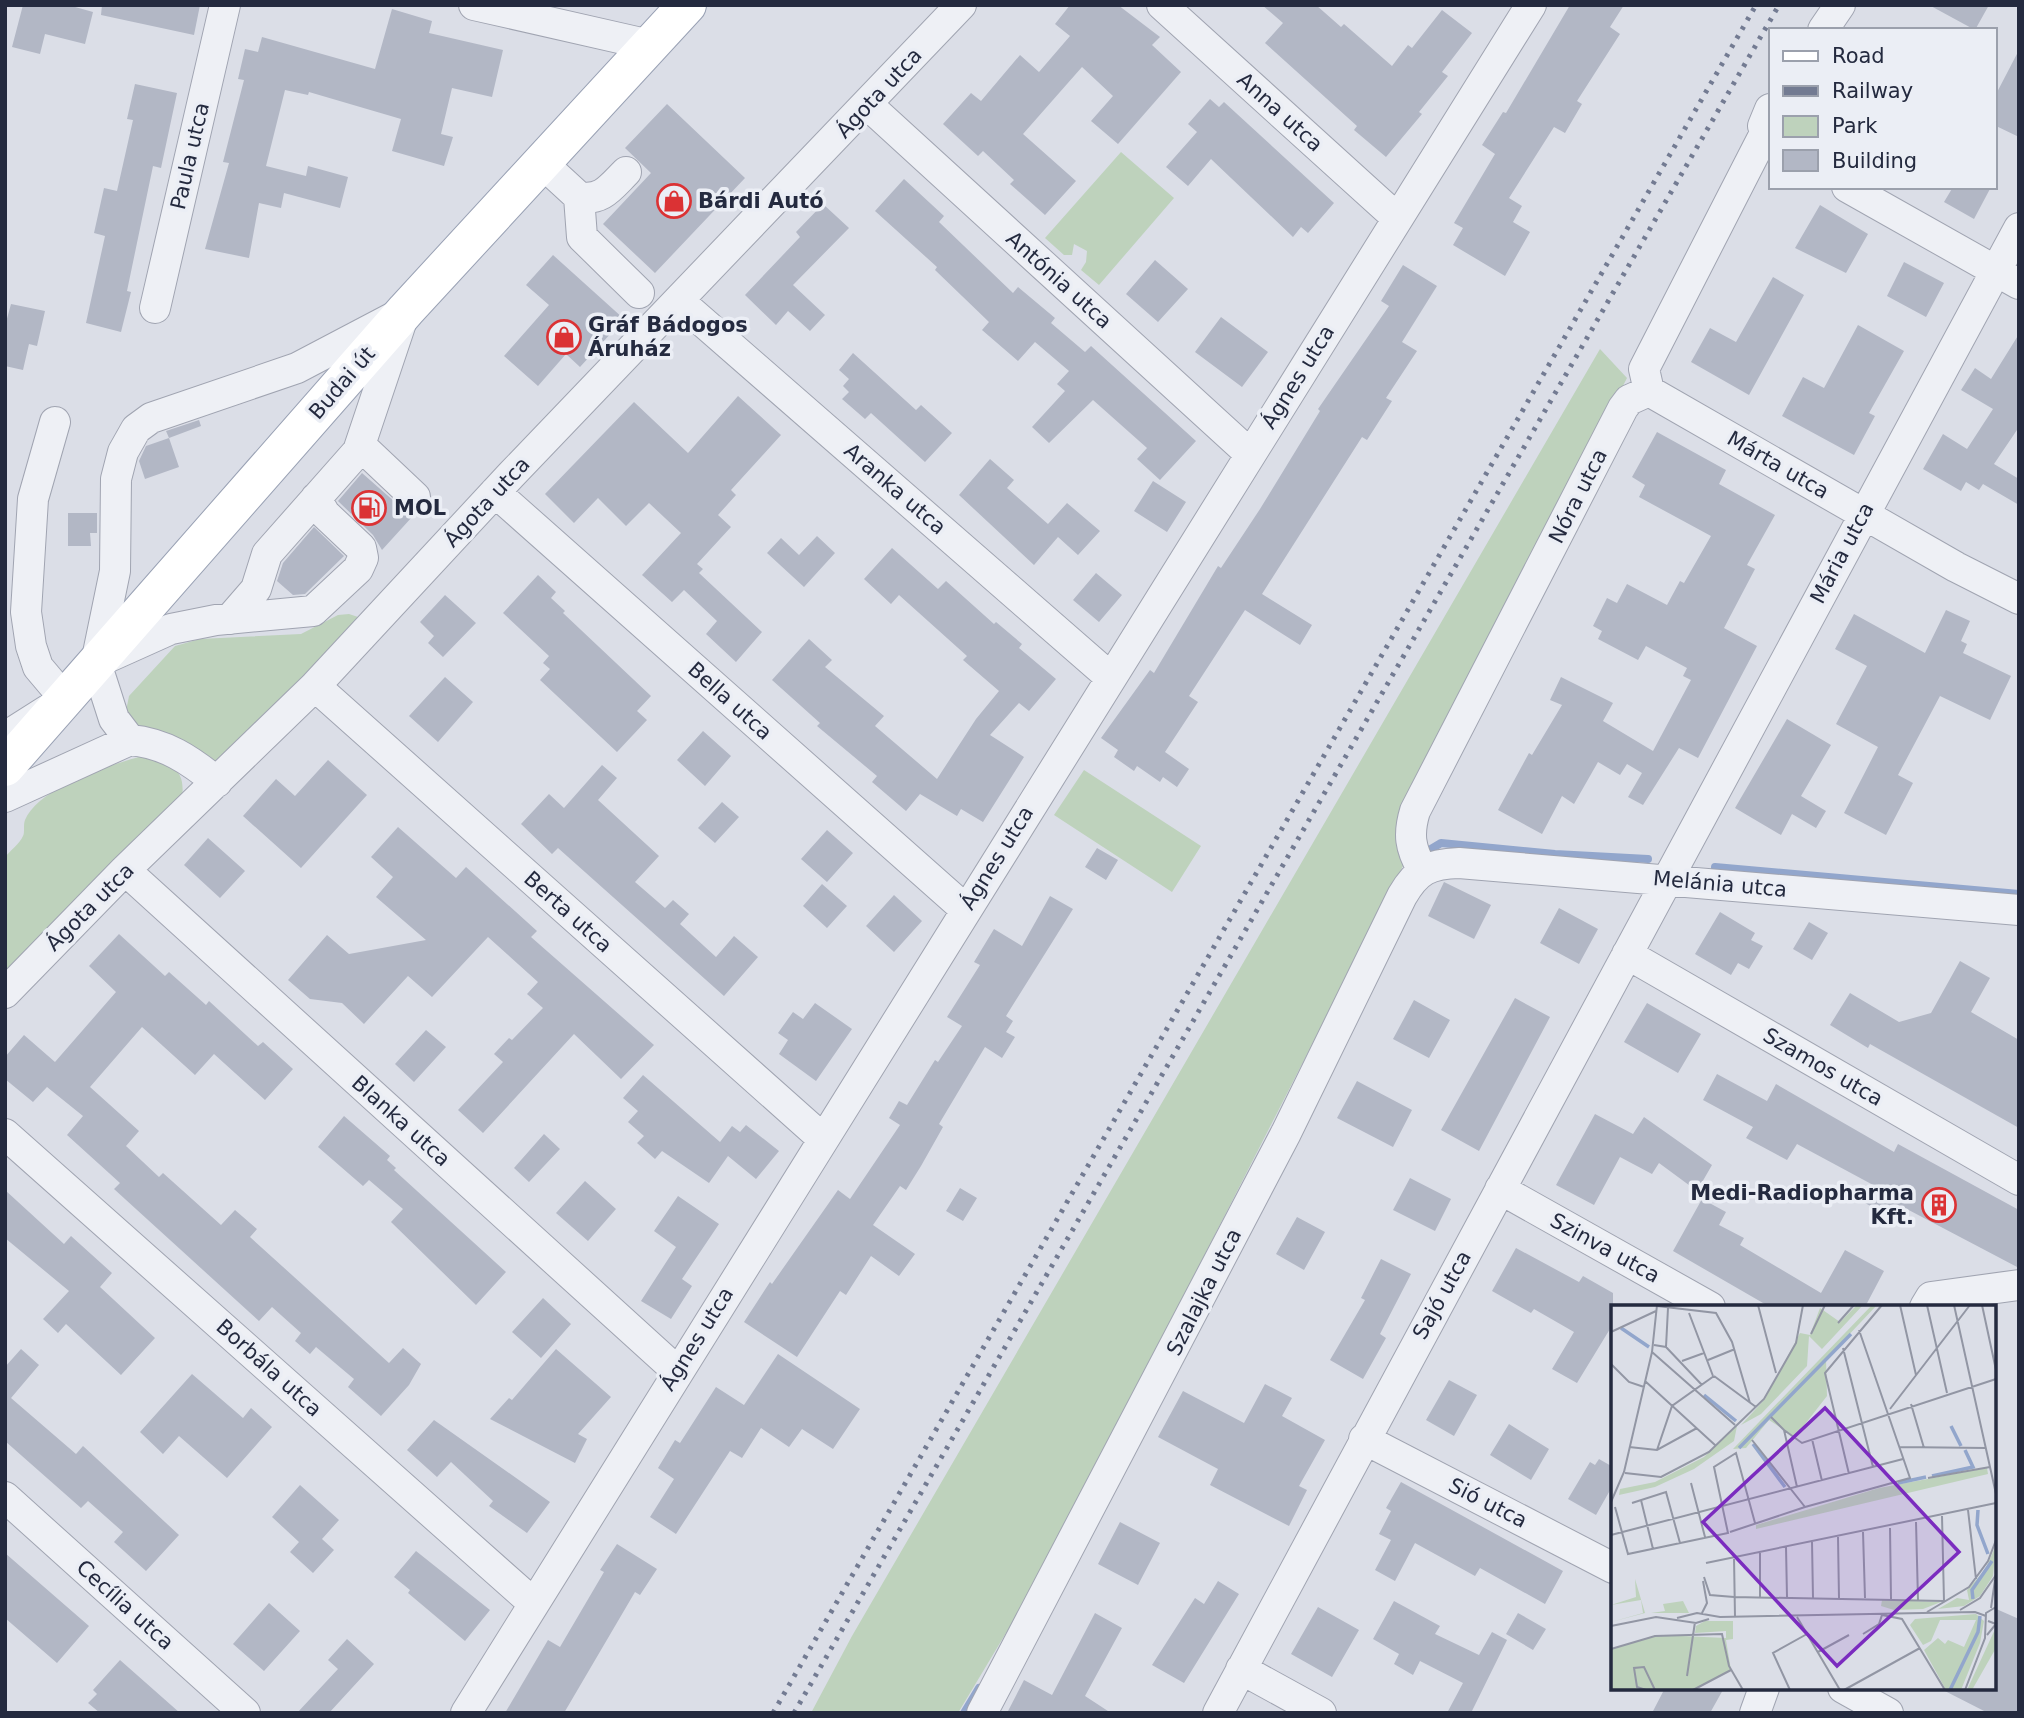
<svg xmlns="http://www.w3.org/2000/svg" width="2024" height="1718" viewBox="0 0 2024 1718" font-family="'DejaVu Sans',sans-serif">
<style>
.green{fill:#bed2bc}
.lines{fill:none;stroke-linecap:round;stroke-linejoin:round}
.stream{stroke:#92a6cc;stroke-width:8}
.building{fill:#b2b7c5}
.minor-casing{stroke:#a0a4b1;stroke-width:32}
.major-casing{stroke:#99a1b4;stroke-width:40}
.minor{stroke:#eef0f5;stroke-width:30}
.major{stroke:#fff;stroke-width:38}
.rail{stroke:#737b92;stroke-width:5;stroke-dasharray:3.5 7;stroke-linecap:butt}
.labels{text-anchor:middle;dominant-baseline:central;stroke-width:7;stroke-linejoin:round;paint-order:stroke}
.street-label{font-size:21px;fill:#242a3f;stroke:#ebeef5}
.poi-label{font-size:21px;font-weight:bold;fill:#242a3f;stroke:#ebeef5;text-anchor:start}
.inset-river{fill:none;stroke:#92a6cc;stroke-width:3.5}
.inset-road{fill:none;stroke:#9296a4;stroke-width:2}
.view{fill:#7b2cbf;fill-opacity:0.15;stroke:#7b2cbf;stroke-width:3.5}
.inset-edge{fill:none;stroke:#242a3f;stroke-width:3.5}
</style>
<rect width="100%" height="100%" fill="#dbdee7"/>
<path class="green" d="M1121,152l53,46 -75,87 -18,-15 5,-8 1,-11 -13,-7 -2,11h-8l-19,-17z
M1600,349l27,29 -142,278 -80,206 -360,706 -87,145h-147l41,-77z
M349,614l12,4 -140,146 -39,-24 -52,-18 -4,-11 3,-15 46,-50 25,-7 101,-5 37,-19z
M142,756c30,8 46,12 39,48l-176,181v-128c5,-6 15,-14 18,-21 2,-4 0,-11 2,-16 14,-33 85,-55 117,-64z
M1084,770l117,76 -29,46 -118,-77z"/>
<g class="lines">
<path class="stream" d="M1421,855l20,-12 114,11 93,5
M1715,867l304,27
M964,1713l15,-25"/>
</g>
<path class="building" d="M23,5h45l25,7 -8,32 -40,-10 -5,20 -28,-7z
M102,5h98l-6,30 -93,-20z
M1070,5h48l42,32 -8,8 29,27 -63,72 -27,-23 22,-25 -31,-29 -59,67 53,47 -31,34 -35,-31 4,-4 -31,-29 -5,5 -35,-32 28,-31 10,8 39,-46 19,17 31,-36 -15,-12z
M1262,5h54l25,22 3,-3 48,42 16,-21 4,3 30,-38 30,23 -30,39 6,4 -29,36 3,2 -36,43 -32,-27 3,-4 -92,-83 18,-20z
M1570,5h54l-14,22 10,7 -43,67 5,3 -17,29 -11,-6 -45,71 13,8 -9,16 17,10 -25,44 -52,-31 10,-17 -9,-5 41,-69 -13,-9 21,-33 3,1z
M1929,5h60l-14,25z
M392,9l40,12 -3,12 74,17 -11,47 -40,-9 -11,46 12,3 -9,29 -52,-15 9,-32 -92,-27 -1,3 -23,-5 -19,76 40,10 2,-10 40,11 -8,31 -56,-15 -3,15 -22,-5 -10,55 -44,-9 24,-86 -6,-1 21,-82 -6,-1 7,-30 13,3 4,-15 113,32z
M2019,50v87l-25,-12v-27z
M135,84l42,9 -16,75 -8,-2 -26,125 4,1 -10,40 -35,-9 19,-87 -11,-3 10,-45 13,3 16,-71 -6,-1z
M1210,99l9,8 5,-5 110,101 -26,30 -7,-6 -8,10 -82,-78 -23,27 -22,-19 31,-35 -9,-8z
M667,104l78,74 -90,95 -52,-49 48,-51 -26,-25z
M904,179l40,37 -5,6 74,71 5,-6 37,31 -4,5 34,29 6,-6 105,95 -36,39 -23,-21 10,-11 -54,-48 -44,43 -17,-16 33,-36 -8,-7 12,-13 -34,-29 -17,19 -36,-31 7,-8 -54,-52 2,-3 -62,-56z
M1953,187h38l-17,32 -30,-17z
M823,204l26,24 -56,57 32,30 -15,16 -22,-20 -12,14 -31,-30 55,-58 -4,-5z
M1820,205l48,29 -22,39 -51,-25z
M553,255l71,64 -44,48 -14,-13 -28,32 -34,-30 45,-51 -23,-20z
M1155,260l33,29 -30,33 -32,-28z
M1904,262l40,21 -18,34 -39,-21z
M1403,265l34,21 -35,56 15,9 -31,47 6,3 -25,39 -5,-3 -100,157 50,31 -12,20 -55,-35 -56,86 9,6 -33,50 24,17 -12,18 -14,-10 -3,5 -23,-16 -3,5 -20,-14 4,-7 -17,-12 49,-68 4,3 64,-107 3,2 39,-59 60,-98 -2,-2 71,-103 -8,-5z
M1773,277l31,18 -55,100 -58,-33 19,-34 26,14z
M11,304l34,7 -8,35 -8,-2 -6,26 -18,-4v-40z
M1221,317l47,35 -26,35 -47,-35z
M1858,325l46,26 -35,62 6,3 -21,39 -72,-39 21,-39 21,11z
M2019,334v93l-25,37 25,15v26l-36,-21 -4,6 -13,-8 -5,9 -38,-22 20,-35 24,15 26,-40 -32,-19 14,-22 16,11z
M853,353l63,57 5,-5 31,28 -27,29 -54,-49 -6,6 -23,-20 7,-7 -6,-6 6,-7 -10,-9z
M738,396l43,39 -50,55 5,5 -18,20 13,12 -34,37 6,5 -4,4 63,59 -26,30 -30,-28 11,-13 -33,-31 -12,12 -30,-27 39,-42 -32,-30 -23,23 -28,-28 -24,25 -29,-29 89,-92 54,51z
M199,420l2,6 -32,12 -3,-7z
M1657,432l69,38 -7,14 56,31 -28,50 8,4 -31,59 33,18 -59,112 -19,-10 -36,57 -15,-8 14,-24 -15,-9 -7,11 -22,-13 -24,42 -12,-8 -20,38 -44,-24 31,-57 3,2 30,-50 -12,-5 11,-23 52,26 -10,18 50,30 38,-71 -8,-4 4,-8 -41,-22 -8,14 -40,-21 4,-8 -9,-5 14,-28 10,5 10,-19 40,21 13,-24 4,2 27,-47 -72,-39 6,-12 -13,-8z
M169,438l10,29 -34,12 -6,-18 7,-15z
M990,459l24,21 -7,8 41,36 19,-21 33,28 -22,24 -20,-18 -24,28 -75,-70z
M362,473l50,44 -30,33 -9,-15 -35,-34z
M1153,481l33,21 -19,30 -33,-21z
M68,513h29v20h-7l1,13h-23z
M314,527l30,29 -39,38 -12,1 -16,-14 6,-18z
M817,536l18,17 -31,34 -37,-34 14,-15 18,17z
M892,548l46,41 8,-8 48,43 2,-2 26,22 -3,4 37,31 -27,32 -10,-8 -29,32 34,22 -41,65 -22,-13 -4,7 -37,-22 -14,17 -34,-29 5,-6 -60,-50 3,-3 -48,-43 37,-41 23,21 -7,7 59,49 -9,10 62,53 39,-60 23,-28 -36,-31 4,-4 -68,-61 -8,9 -27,-25z
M1096,573l26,22 -23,27 -26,-22z
M538,575l18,17 -5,6 14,13 -2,2 88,83 -14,15 10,9 -30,32 -77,-72 10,-11 -7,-6 6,-7 -46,-43z
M445,595l31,28 -33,34 -15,-14 6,-7 -14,-14z
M1946,610l24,11 -9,20 6,3 -4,9 48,23 -21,44 -50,-24 -42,79 15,8 -27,52 -42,-22 34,-66 -42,-23 31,-58 -32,-17 19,-35 71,39z
M445,677l28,25 -35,40 -29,-26z
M1787,719l44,26 -30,51 25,15 -10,17 -24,-14 -11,21 -46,-27z
M703,731l28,25 -26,30 -28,-26z
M328,760l39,35 -66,73 -58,-52 33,-37 19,17z
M602,765l15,13 -19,22 61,56 -24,26 30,26 8,-8 16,14 -9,10 36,33 18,-21 24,21 -34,39 -166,-148 -6,6 -31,-30 28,-30 15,14z
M722,802l17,15 -24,26 -17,-15z
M398,827l58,51 10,-11 71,64 -6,6 123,108 -33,34 -47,-45 -91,99 -25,-23 45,-48 -9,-8 15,-16 3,2 31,-32 -16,-14 11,-12 -50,-45 -56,60 -24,-21 -44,48 -22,-21 -32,-4 -22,-19 39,-45 22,19 77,-14 -50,-43 17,-20 -22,-20z
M827,830l26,23 -26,29 -26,-23z
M208,838l37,33 -25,27 -36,-33z
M1097,848l21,12 -12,20 -21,-13z
M1444,882l47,23 -17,34 -46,-23z
M822,884l25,22 -20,22 -24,-22z
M894,895l28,26 -28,31 -28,-26z
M1050,896l23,13 -67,107 7,5 -7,11 9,5 -13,21 -17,-11 -46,77 4,3 -22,39 -15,24 -6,-4 -27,39 42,29 -16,22 -28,-20 -25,39 -6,-4 -43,66 -53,-35 26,-40 2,2 66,-94 12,9 50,-74 -11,-7 10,-17 8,4 28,-45 3,2 24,-36 -15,-9 33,-52 -6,-3 20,-33 28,17z
M1559,908l39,21 -19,35 -39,-21z
M1720,912l35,21 -4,7 12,6 -14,23 -11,-6 -7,12 -36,-21z
M1809,922l19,11 -16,27 -19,-11z
M119,934l46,42 4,-4 37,33 3,-4 49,45 5,-4 30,27 -28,31 -51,-46 -19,21 -53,-48 -52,60 49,44 -13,15 33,31 4,-4 58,52 14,-15 22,19 -7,8 139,126 14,-15 18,16 -12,21 -28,31 -33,-29 6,-8 -38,-32 -6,7 -15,-13 6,-8 -29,-26 -13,14 -145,-132 6,-6 -53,-48 16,-19 -36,-29 -14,15 -28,-23v-22l19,-22 31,27 61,-70 -27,-26z
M1960,961l30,17 -19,34 48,28v88l-149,-84 -2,4 -38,-23 20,-32 49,29 32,-9z
M1515,998l35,19 -71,134 -38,-21z
M1414,1000l36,20 -21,38 -36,-19z
M815,1003l37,26 -36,52 -37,-27 9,-14 -10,-7 15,-21 10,7z
M1647,1003l54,31 -23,39 -54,-31z
M426,1030l20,17 -32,35 -19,-18z
M1717,1074l50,27 9,-17 118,68 4,-8 121,66v58l-116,-61 -7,13 -31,-17 10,-17 -78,-42 -10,16 -41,-22 7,-11 -50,-27z
M643,1075l77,67 12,-16 8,6 6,-7 33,26 -23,28 -28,-23 -19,27 -47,-32 -7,8 -18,-16 7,-7 -16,-14 10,-11 -15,-13z
M1357,1081l55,29 -19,37 -56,-29z
M1595,1114l38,20 11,-17 68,48 -15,26 -38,-28 -7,11 -32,-17 -26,48 -38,-20z
M344,1116l46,40 -3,4 9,8 -2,2 112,102 -30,33 -85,-83 12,-13 -34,-29 -6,6 -45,-39z
M544,1134l16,15 -31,33 -15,-14z
M1410,1178l41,21 -16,32 -42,-21z
M585,1181l31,28 -28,32 -32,-28z
M960,1188l17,10 -14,23 -17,-10z
M5,1190l59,54 7,-8 41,37 -12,14 55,51 -34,37 -55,-51 -8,9 -15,-14 26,-28 -64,-53z
M678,1196l41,28 -37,55 10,7 -21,33 -30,-18 35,-54 -22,-16z
M1702,1199l24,13 -7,13 25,13 -4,7 81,48 24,-43 39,21 -19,36h-95l-97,-56z
M1297,1217l28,15 -21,38 -28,-16z
M1516,1248l63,34 4,-6 30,17v31l-36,59 -25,-14 22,-37 -40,-23 -3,4 -39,-22z
M1381,1259l30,15 -31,60 6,4 -23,41 -33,-19 35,-60 -4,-2z
M543,1298l28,26 -30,34 -29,-26z
M21,1349l18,16 -28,33 65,56 7,-8 96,89 -33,36 -32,-29 9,-10 -35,-31 -7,7 -76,-67v-74z
M556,1349l55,48 -33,37 9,5 -12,24 -85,-44 19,-21 3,2z
M778,1354l82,55 -27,40 -31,-20 -13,18 -28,-19 -19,30 -12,-7 -54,83 -26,-17 24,-38 -16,-11 17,-28 5,3 36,-56 28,18z
M192,1374l51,44 8,-10 21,19 -45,51 -48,-42 -16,18 -23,-22z
M1449,1380l28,15 -23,41 -28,-16z
M1265,1384l27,14 -10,18 43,24 -26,46 8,4 -18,36 -79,-41 8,-16 -60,-32 25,-46 61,32z
M434,1420l116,82 -23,31 -38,-27 4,-5 -42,-39 -14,15 -30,-27z
M1509,1424l40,25 -18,31 -41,-25z
M1599,1459l14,8v18l-17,30 -28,-16 22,-37 5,3z
M1401,1482l162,89 -18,33 -65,-36 -5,8 -60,-33 -20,38 -20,-11 16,-30 -12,-6 12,-23 -5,-3z
M300,1485l39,35 -17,19 12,11 -21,23 -23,-21 9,-10 -27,-25z
M1120,1522l40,21 -22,42 -40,-21z
M617,1544l40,25 -17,26 -5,-3 -71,121h-59l43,-73 12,7 44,-75 -4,-2z
M416,1551l74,59 -25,31 -57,-48 2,-3 -16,-13z
M5,1553l84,73 -32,37 -52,-45z
M1218,1581l21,13 -55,89 -32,-18 43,-67 9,6z
M1394,1601l46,25 -5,8 44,21 13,-23 15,8 -36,73h-24l16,-30 -43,-22 -7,14 -19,-11 5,-10 -26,-15z
M269,1603l31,28 -36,40 -31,-27z
M1318,1607l41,23 -27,47 -41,-23z
M1994,1608l25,11v94h-31l-49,-25h55z
M1095,1613l27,15 -37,68 26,17h-104l17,-33 28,15z
M1518,1613l28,16 -13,21 -27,-16z
M347,1639l27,25 -45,49h-32l41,-44 -10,-9z
M120,1660l60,53h-80l-12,-10 9,-9 -4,-4z
M1665,1688h59l-14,25h-58z"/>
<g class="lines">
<g class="minor-casing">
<path id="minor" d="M474,5l176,40
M1162,5l235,213
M1823,30l17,-25
M868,105l382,349
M1770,109l-7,17 7,16
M542,163l37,34 3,40 57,56
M1847,187l172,97
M579,197c23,4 31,-9 47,-25
M679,301l431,376
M155,308l70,-303
M1649,391l307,176 63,32
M1649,391l-5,-22 120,-234
M361,446l54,51
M495,492l470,417
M230,619l26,-30 11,-35 91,-103 44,-131
M102,660l69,-31 45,-9 97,-9 45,-42 5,-11 -2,-10 -36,-34 -9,-16
M315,686l507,452
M5,737l60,-38 -27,-32 -7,-21 -5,-34 7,-113 22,-77
M130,740c35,3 60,20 87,42
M5,797l125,-57 -16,-21 -18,-56 19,-92 1,-92 7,-27 13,-23 15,-11 146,-50 97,-51
M1422,869c-12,-21 -14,-35 -7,-58l208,-403 6,-8 20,-9
M125,870l552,501
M1627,954l392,226
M5,993l120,-123 190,-184 196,-211 450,-470
M5,1134l527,468
M1500,1189l210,118
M1925,1307l6,-10 88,-12
M1364,1439l249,129
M5,1497l240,216
M1241,1669l80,44
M1843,1688l45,25
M466,1713l1065,-1708
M982,1713l304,-580 116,-237c15,-26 27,-32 57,-33l560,47
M1218,1713l801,-1485
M1755,1713l9,-25"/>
</g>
<g class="major-casing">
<path id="major" d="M5,767l401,-457 281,-305"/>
</g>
<use href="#minor" class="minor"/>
<use href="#major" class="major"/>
<path class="rail" d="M773,1713l983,-1708
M794,1713l985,-1708"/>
</g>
<defs>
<g id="shop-ring" transform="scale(1.75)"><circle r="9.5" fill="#ebeef5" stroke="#db3234" stroke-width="1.5"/><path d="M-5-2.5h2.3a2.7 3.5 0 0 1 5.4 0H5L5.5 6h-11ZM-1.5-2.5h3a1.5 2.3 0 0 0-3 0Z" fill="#db3234"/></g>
<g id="fuel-ring" transform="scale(1.75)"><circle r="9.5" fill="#ebeef5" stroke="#db3234" stroke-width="1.5"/><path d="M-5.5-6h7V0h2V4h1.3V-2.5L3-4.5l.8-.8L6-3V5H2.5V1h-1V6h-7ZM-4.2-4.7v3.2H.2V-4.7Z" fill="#db3234"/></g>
<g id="building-ring" transform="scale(1.75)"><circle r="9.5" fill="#ebeef5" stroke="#db3234" stroke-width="1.5"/><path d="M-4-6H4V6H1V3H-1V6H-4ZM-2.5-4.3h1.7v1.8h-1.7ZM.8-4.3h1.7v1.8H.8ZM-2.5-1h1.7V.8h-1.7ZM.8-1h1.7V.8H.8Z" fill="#db3234"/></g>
</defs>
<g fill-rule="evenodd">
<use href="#shop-ring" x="674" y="201"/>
<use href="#shop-ring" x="564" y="337"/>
<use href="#fuel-ring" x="369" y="508"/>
<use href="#building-ring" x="1939" y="1205"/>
</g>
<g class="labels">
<g class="street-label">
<text transform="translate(879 93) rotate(-47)">Ágota utca</text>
<text transform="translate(1280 112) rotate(42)">Anna utca</text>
<text transform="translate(190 156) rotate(-77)">Paula utca</text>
<text transform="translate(1059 280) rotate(42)">Antónia utca</text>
<text transform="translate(1298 377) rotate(-58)">Ágnes utca</text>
<text transform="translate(342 383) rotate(-49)">Budai út</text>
<text transform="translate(1778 465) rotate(30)">Márta utca</text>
<text transform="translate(895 489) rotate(41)">Aranka utca</text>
<text transform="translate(1578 496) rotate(-63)">Nóra utca</text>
<text transform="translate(487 502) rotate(-47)">Ágota utca</text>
<text transform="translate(1842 553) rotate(-62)">Mária utca</text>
<text transform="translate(730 701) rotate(42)">Bella utca</text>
<text transform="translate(997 858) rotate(-58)">Ágnes utca</text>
<text transform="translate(1720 884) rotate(5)">Melánia utca</text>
<text transform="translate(90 907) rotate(-45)">Ágota utca</text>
<text transform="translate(568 912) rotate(42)">Berta utca</text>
<text transform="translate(1823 1067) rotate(30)">Szamos utca</text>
<text transform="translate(401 1121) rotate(42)">Blanka utca</text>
<text transform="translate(1605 1248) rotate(29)">Szinva utca</text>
<text transform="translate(1204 1292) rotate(-63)">Szalajka utca</text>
<text transform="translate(1442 1295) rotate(-61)">Sajó utca</text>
<text transform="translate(697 1339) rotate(-58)">Ágnes utca</text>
<text transform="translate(269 1368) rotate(42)">Borbála utca</text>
<text transform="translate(1488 1503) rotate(27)">Sió utca</text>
<text transform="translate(125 1605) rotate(42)">Cecília utca</text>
</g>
<g class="poi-label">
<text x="698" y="201">Bárdi Autó</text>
<text x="588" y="325">Gráf Bádogos<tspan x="588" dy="24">Áruház</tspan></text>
<text x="394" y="508">MOL</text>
<text x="1914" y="1193" text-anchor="end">Medi-Radiopharma<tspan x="1914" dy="24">Kft.</tspan></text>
</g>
</g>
<g transform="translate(1611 1305)">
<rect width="385" height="385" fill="#dbdee7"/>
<path d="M246,0h6l-41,44 -13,-13 -2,30 -46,48 -20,11 24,-26 35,-66 10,2 10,-27 20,14zM261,0h5l-51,54 1,37 -32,41 -26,-17 -23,28 -13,1zM126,121l-3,15 -40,28 -39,18 -36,8 1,-6 35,-7 49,-25zM376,163l1,6 -232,55v-4l123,-37zM385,240l-3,31 -13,20 -16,10 -26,3 19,-11 12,2 -2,-10 18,-20zM24,274l10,34 -34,9 32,-9 -2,-13 -30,5 25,-8zM271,295l59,2 -18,7 -29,1 -13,-4zM72,296l6,12h-38l14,-2 -2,-7zM365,309l8,7 -4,22 -19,47h-15l-22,-40 14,-12 7,6 3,-4 16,7 12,-27h-36l-9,21 -8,4 -13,-20 5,-6zM94,316h28v18l-7,1 5,30 -38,20h-82v-41l49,-14 66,3v-7l-31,2 1,-7zM385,322v21l-24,42h-5z" fill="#bed2bc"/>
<path class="inset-river" d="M10,23l28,19M93,90l32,26M340,121l10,20M142,139l32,43M128,143l112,-114M321,171l41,-9 -8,-17M287,178l28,-6M367,205l-1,15 11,29M362,294l-1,-9 20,-29M339,385l28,-58 2,-16"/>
<path class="inset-road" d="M147,0l18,68M289,0l16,70M316,0l20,88M343,0l42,189M371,0l14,65M46,1l59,7 16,29 18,61M78,8l24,63M227,18l16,-18M0,27l45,-21M200,29l14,-29M43,40l12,2 36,38M55,42l2,-39M232,43l30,119M41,47l83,73M97,55l27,-11M71,56l22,-8M0,59l18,18 15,5M103,71l42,31M34,76l70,64M300,99l13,44M279,104l80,-104M160,112l13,13 13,57M173,125l18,13 194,-64M201,134l10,42M141,135l53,67M18,142l28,3 40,-22M288,142l87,1M46,145l15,-44 42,-30M14,168l36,4 48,-25 55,-53 32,-56 7,-38M238,169l-24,-101 57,-68M317,173l62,-11M80,178l14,54M30,195l12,49M0,197l13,-30 28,-120 5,-47M21,198l34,-11 14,51M4,202l13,47 100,-21 -14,-66 22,-14 19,70M194,202l105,-29 -51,-148M357,205l8,69M331,211l2,85M305,217l2,78M279,223l1,71M119,227l75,-25M252,227l2,66M0,230l292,-76M227,232l1,61M201,237l1,56M175,242l1,50M149,247v45M123,252l1,60M95,258l290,-60M93,272l6,18 24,2 210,4M380,303l4,-28M349,305l20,-12 16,-23M316,307l42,-25 19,-26 8,-21M91,308l5,-10 -4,-22M186,312l43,73M66,313l20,-5 23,4 255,-5 11,4M0,321l45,-9 40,6 13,-4M252,329l16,-10 3,-9 20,4 43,71M376,330l9,-11 -8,-3M0,344l44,-13 67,-2 7,32 14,24M207,347l31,-17M76,371l8,-54M35,385l-9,-3 -3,-19 10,-1 11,23M82,385l38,-20M179,385l-17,-37 34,-19M233,385l76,-42M354,385l20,-52 1,-25 10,-6"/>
<path class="view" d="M214,103l134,144 -122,114 -134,-144z"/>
<rect width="385" height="385" class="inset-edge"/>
</g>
<rect width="2024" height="1718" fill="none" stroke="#242a3f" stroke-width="14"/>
<rect x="1769" y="28" width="228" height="161" fill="#ebeef5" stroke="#9ba0ac" stroke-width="2"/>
<rect x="1783" y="51" width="35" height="10" fill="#ffffff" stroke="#9ba0ac" stroke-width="2"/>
<text x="1832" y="63" font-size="21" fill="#242a3f">Road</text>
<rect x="1783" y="86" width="35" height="10" fill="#737b92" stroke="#9ba0ac" stroke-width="2"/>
<text x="1832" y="98" font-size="21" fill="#242a3f">Railway</text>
<rect x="1783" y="116" width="35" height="21" fill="#bed2bc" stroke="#9ba0ac" stroke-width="2"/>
<text x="1832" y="133" font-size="21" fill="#242a3f">Park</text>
<rect x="1783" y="150" width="35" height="21" fill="#b2b7c5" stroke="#9ba0ac" stroke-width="2"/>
<text x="1832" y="168" font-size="21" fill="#242a3f">Building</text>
</svg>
